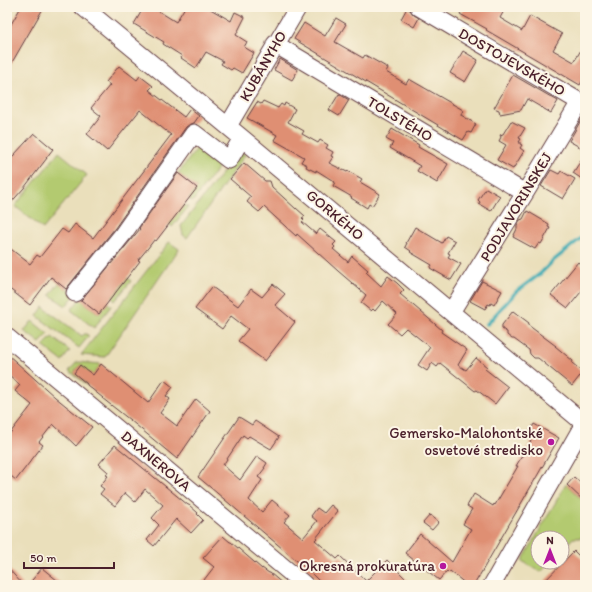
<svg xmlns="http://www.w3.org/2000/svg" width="592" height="592" viewBox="0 0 592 592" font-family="Itim,sans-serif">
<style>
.green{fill:#b3ca6f;stroke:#7e744d}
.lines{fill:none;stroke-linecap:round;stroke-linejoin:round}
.stream{stroke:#39abb4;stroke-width:3.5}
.building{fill:#df8f73}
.minor-casing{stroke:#623c41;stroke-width:19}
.minor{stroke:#fff;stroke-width:17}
.poi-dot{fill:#b5179e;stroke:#fcf5e5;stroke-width:1.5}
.labels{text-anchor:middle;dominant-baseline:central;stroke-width:4;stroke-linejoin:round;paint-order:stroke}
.street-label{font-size:15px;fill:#4a1f2b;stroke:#fcf5e5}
.poi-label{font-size:15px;fill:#4a1f2b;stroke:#fcf5e5;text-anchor:end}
</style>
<rect width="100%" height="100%" fill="#fcf5e5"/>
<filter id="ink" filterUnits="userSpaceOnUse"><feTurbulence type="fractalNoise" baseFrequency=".025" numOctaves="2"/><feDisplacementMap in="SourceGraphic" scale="8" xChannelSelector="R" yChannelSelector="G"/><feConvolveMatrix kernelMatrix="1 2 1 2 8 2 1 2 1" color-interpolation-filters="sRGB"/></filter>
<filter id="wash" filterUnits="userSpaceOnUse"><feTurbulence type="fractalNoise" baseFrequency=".012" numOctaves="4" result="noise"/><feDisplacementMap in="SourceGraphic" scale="16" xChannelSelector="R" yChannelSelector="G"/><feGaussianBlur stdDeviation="0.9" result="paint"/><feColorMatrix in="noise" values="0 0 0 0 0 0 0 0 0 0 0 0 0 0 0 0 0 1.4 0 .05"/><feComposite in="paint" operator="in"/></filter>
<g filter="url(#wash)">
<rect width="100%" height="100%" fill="#eadfbb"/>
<path class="green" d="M199,146l22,18 -29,38 -3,-3 8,-11 -19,-15z
M240,150l5,5 -58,83 -4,-3 -2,-9z
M59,152l28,23 -44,54 -28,-23z
M185,205l3,2 -16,20 -3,-3 14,-18h1z
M169,242l10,7 -74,108 -24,-2z
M128,278l3,3 -16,20 -3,-3z
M59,283l16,12 -9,11 -16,-11z
M80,299l19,15 9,-11 3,3 -17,22 -23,-18z
M43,307l39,29 2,-2h2l2,1v2l-9,11 -42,-32z
M32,321l16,13 -8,9 -16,-12z
M52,337l18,14 -8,10 -19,-15z
M78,362l23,2 -8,11 -13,-10 -6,8 13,11v1l-18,-14 7,-8z
M566,484l19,19v35h-12l-11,12v-12h-24v24h13l-10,10 -19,-11z"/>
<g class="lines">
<path class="stream" d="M487,324l30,-33 23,-17 13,-13 32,-26"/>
</g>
<g id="blocks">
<path class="building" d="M21,7h23l-37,64v-46l3,1z
M144,7h8l24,15 9,-15h22l24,14 4,-9 10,5 -9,18 11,7 -3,5 10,6 -12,20 -9,-5 -2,2 -10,-6 2,-3 -17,-9 -10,16 -15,-10 1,-2 -19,-12 1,-2 -30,-18z
M464,7h42l-6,11 22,13 8,-15 32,18 -9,16 21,12 11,-19v33l-5,9 -94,-55 1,-1 -27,-15z
M407,8l3,2 4,5 5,3 -5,9 -13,-8z
M336,18l10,6 -11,18 28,16 2,-3 23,13 -2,4 20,12 3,-5 54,31 -2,5 15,9 -5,9 -3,-1 -5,8 -169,-101 10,-16 21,13z
M463,51l15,9 -13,22 -15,-9z
M280,59l18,11 -6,10 -18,-10z
M119,66l18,14 3,-4 13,10 -4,4 35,27 6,-8 9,7 -5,7 -4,1 -4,3 -71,101 -49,61 -15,-12 -21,28 -23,-18v-41l23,18 7,-9 3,2 22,-28 6,4 7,-9 18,14 78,-103 -31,-25 -33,41 -20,-17 14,-18 -10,-8 19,-23 -4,-3z
M513,75l45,26 -7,12 -24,-14 -6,11 -21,4 -1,-4 -5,-2z
M339,94l10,6 -10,16 -10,-6z
M263,101l15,7 3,-4 3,2 1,-3 10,6 -7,13 16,9 -2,3 16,9 2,-3 8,5 -2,3 7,4 -2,4 2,1 -4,6 18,9 1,-1 14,8 -2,3 20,12 -8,12 -3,-2 -2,4 -16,-10 1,-1 -19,-11 2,-4 -19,-12v2l-10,-5 1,-2 -6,-3 3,-5 -30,-17 3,-5 -30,-17 10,-16 4,2z
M584,115h1v35l-16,-9z
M511,121l14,7 -6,10 2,1 -2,3h1v2l2,1 -2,3 4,3 -11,18 -16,-9 9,-15 -7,-4 2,-4 -1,-2 3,-1z
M392,129l27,16 -1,2 30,17 -11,19 -20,-12 3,-5 -30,-18 3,-5 -7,-4z
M34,133l19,16 -7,9h1l-23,30 -17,19v-42l7,-10 12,-13z
M585,154v27l-12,-8z
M244,163l21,18h5l2,6 24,22v-1l9,8 -3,2 2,2 -2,2 14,12 4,-5 16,13 -3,3 2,2 -2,2 15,13 4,-6 16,14 -2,2 15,14 7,-10 9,7 7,7 -4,4 42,36 -1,2 26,18 -9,15 8,5 10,-12 11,9 -2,2 23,18 -13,17 -18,-14 -2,1 -35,-28 -3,4 -5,-4 -5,8 -9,-6 12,-18 -24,-19 -6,6 -12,-10 9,-10 -14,-13 -8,10 -2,-2 -2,2 -10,-8 5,-8 -28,-24 -41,-37 -1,2 -32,-29 -5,5 -12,-10 4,-5 -21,-18z
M551,170l8,4 2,-3 14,8 -12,20 -22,-13z
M178,173l19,15 -41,53 -2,-1 -6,8 -10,12 2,1 -41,53 -18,-14 59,-71 -1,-1z
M486,188l14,8 -9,15 -12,-7 1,-2 -2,-2z
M527,211l22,13 -1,3 2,1 -9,16 -2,-1 -4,6 -22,-12 4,-8v-4l3,-5 3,-1z
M415,227l27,16 4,-7 9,5 -7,12 2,1 -2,3 13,7 -10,16 -21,-12 2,-3 -22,-13 1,-1 -6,-4 2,-4h-1z
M578,262l7,6v19l-17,21 -17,-13z
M482,281l20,10 -8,14 -3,-2 -1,2 -2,-1 -3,5 -15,-8z
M273,284l12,10 -10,11 20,17 -30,39 -27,-20 10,-12 -17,-13 -9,13 -27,-20 17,-22 26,19 13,-17 11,8z
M513,311l16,12 -1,2 28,21h-1l18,15 -1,2 11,9 -11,14 -34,-28h-4l-4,-4 -1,-4 -15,-11h-2l-5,-4v-3l-5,-3v-4z
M7,354l48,43 37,30 -16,19 -23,-22 -14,18 4,3 -27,35 -9,-7v-36l25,-32 -17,-14 5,-6 -13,-12z
M101,364l47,39 16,-23 9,7 -7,9 4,3 -10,14 17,13 19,-27 14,12 -33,48 -47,-39 -28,-22h1l-16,-13v-1l-13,-11 6,-8 13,10z
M239,417l13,8 3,-4 24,16 -8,12 -22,-13 -2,2 -4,-3 -20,30 17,15 17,-24 10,7 -3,5h1l-7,9 4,3 -13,20 13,12 10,-12 18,15 -6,7 19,16 14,-17 -6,-5 6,-8 7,5 7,-8 7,6 -22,27h1l-2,2 22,19 3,-3 26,25 21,-21 25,25h-89l-13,-13 -106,-90 -6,-5z
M534,424l25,14 -85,147h-7l-17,-14 -1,2 -2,-2 -8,9 -34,-27 15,-19 32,28 19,-33 -8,-5 9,-15 -5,-3 7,-12 19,12 1,-2 1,1 23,-39h-2l15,-25 -5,-3z
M115,445l73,60h1l9,8 -1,1 6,6 -12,13 -15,-14 -22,27 -7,-6 12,-15 -7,-7 11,-13 -18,-16 -10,13 -10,-9 -10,13 -15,-12 4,-5 -4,-3 8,-10 -2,-1 2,-3 -9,-8z
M574,477l11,10v15l-18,-17z
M430,515l9,7 -7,8 -9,-7z
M223,536l7,6h1l31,27v-1l7,5h1l14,12h-84l14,-18 -11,-9z
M574,551l11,11v23h-44z
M7,567l16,18h-16z
M42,568l21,17h-35z"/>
</g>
</g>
<g filter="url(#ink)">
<use href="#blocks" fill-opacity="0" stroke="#623c41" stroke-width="1"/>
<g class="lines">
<g class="minor-casing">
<path id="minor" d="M83,7l159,131 343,286
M419,7l166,98
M275,44l250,149
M228,126l70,-119
M75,293l48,-59 71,-101 35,27 13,-22
M451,312l74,-119 55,-91
M7,337l298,248
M492,585l93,-163"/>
</g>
<use href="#minor" class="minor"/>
</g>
</g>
<g class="poi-dot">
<circle cx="551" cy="442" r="4"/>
<circle cx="443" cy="566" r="4"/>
</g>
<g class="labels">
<g class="street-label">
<text transform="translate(512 62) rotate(30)">DOSTOJEVSKÉHO</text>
<text transform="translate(263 66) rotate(-60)">KUBÁNYHO</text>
<text transform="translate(400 119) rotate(31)">TOLSTÉHO</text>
<text transform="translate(516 207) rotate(-59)">PODJAVORINSKEJ</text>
<text transform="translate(335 215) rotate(40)">GORKÉHO</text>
<text transform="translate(156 461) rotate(40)">DAXNEROVA</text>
</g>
<g class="poi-label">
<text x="543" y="433">Gemersko-Malohontské<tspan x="543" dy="17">osvetové stredisko</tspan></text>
<text x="435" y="566">Okresná prokuratúra</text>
</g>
</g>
<rect width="592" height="592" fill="none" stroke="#fcf5e5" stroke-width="24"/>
<g transform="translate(550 550)"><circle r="19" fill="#fcf5e5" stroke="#b59f9b"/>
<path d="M0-3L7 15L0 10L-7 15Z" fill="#b5179e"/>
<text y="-6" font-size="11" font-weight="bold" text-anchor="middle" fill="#4a1f2b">N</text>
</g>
<path d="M24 562v6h90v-6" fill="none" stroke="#4a1f2b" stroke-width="2"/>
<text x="30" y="562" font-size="12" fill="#4a1f2b" stroke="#fcf5e5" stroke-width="3" paint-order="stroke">50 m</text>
</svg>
